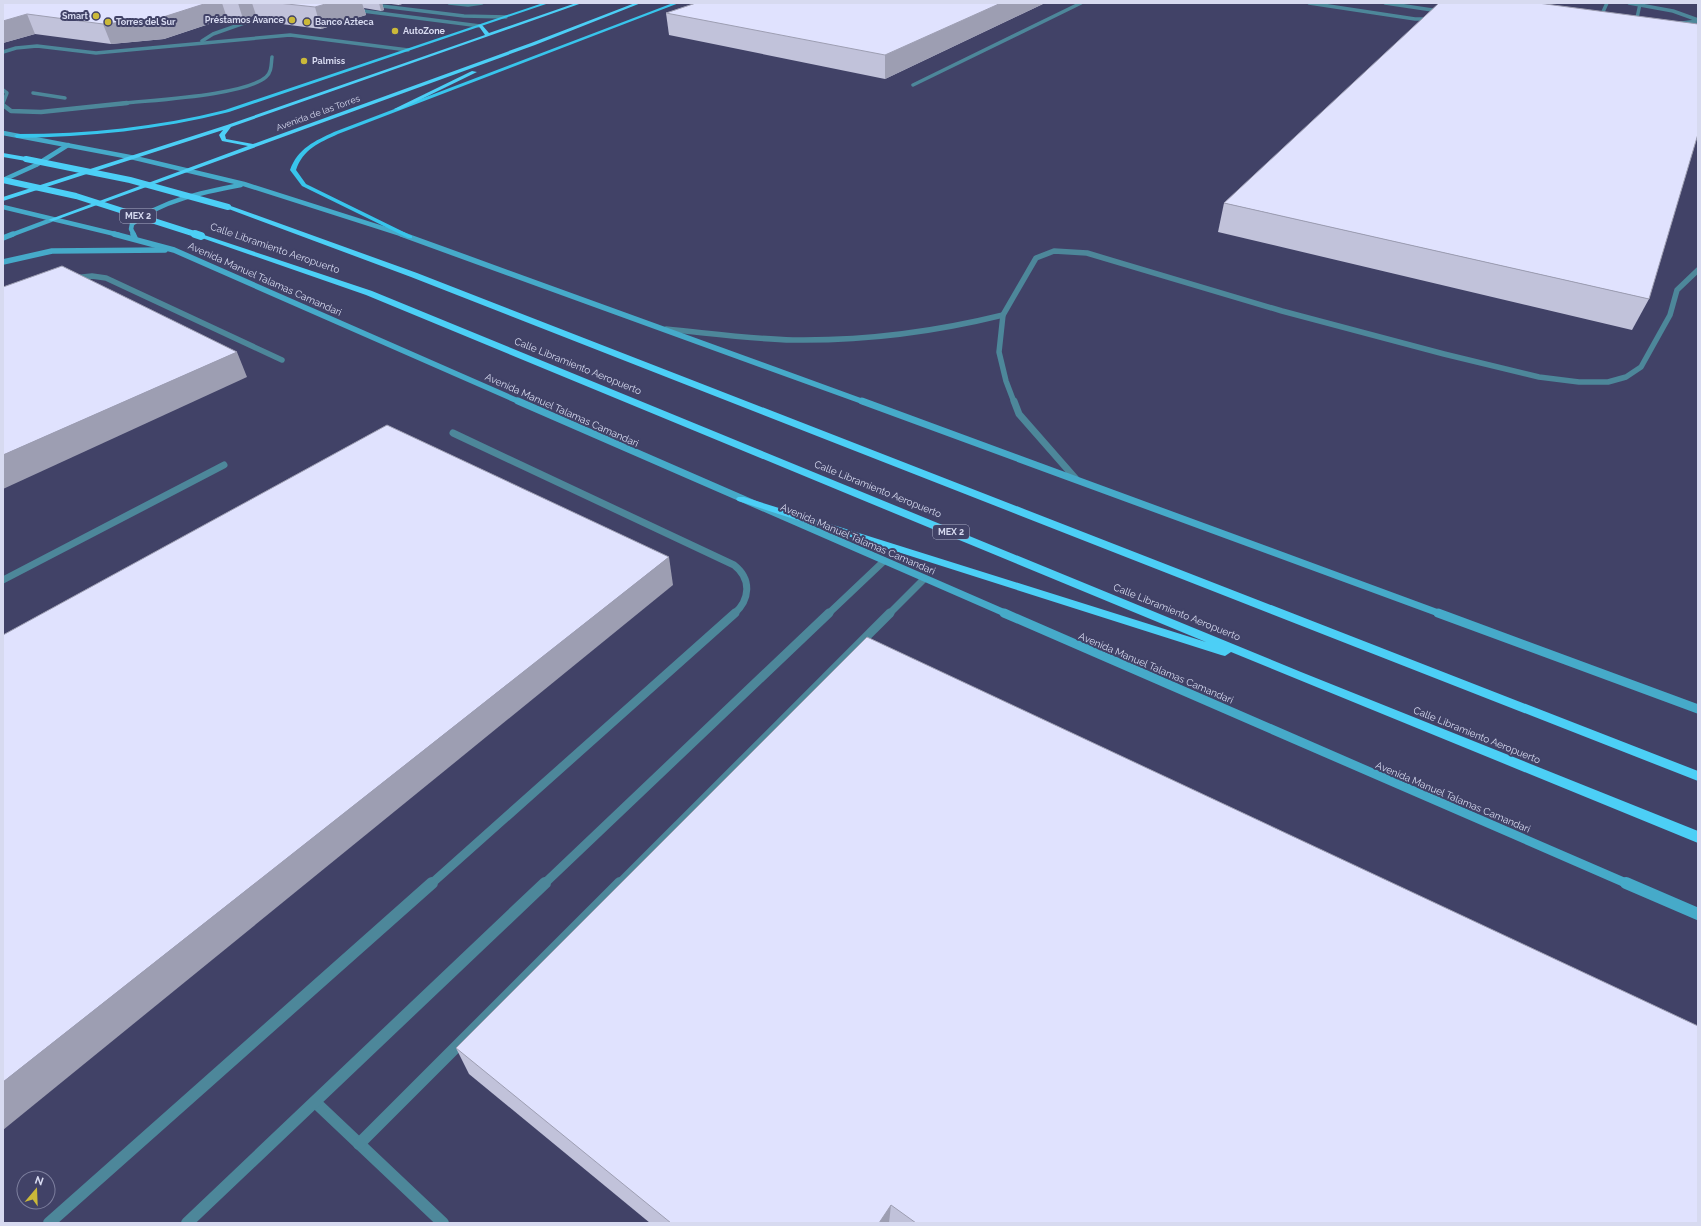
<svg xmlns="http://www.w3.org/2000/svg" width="1701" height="1226" font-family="Raleway,sans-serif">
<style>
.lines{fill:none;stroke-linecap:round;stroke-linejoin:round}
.service-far5{stroke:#4d879a;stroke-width:3.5}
.service-far4{stroke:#4d879a;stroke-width:4.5}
.service-far3{stroke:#4d879a;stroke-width:5.5}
.service-far2{stroke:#4d879a;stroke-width:7}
.service-far1{stroke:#4d879a;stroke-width:9}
.service{stroke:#4d879a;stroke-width:12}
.minor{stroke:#4d879a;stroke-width:3.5}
.secondary-far4{stroke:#46aac9;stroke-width:4.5}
.secondary-far3{stroke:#46aac9;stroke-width:5.5}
.secondary-far2{stroke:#46aac9;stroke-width:7}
.secondary-far1{stroke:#46aac9;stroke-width:9}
.secondary{stroke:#46aac9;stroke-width:12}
.primary{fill:#38c5ec;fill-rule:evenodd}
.trunk{fill:#4ccff6;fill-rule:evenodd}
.trunk-bridge-far1{stroke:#4ccff6;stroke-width:6}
.trunk-bridge{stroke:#4ccff6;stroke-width:8}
.wall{fill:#c1c2da}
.shaded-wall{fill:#9d9eb2}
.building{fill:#e0e2fe;stroke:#9d9eb2}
.poi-dot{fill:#cbb939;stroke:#414267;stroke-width:1.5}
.labels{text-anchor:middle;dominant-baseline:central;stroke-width:4;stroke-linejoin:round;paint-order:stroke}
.far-poi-label{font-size:9px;font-weight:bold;fill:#d7daf0;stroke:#414267;text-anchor:start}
.far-street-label{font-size:9px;fill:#d7daf0;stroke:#414267}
.shield{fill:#414267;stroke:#aaacc7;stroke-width:1}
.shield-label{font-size:9px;font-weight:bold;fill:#d7daf0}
.street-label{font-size:10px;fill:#d7daf0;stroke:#414267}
</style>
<rect width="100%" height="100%" fill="#414267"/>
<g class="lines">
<g class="service-far5">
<path d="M449 3 468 5 482 3"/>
<path d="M1309 3 1415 19H1425L1432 15"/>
<path d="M1385 3 1439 11 1449 3"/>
<path d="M1629 3 1673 11 1698 20"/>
<path d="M1597 19 1602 14 1607 3"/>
<path d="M1698 21 1682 23 1684 27 1698 31"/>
<path d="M1635 27 1640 4"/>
<path d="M202 41 213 34 267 15"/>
<path d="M3 52 16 48 37 46 96 53 290 35 408 50"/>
<path d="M913 85 1081 3"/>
<path d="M3 90 7 93 3 103"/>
<path d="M33 93 65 98"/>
<path d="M118 104C149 100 244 96 266 77 272 72 271 64 272 57"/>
</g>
<path class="service-far4" d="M3 105 11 111 41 112 127 103"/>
<g class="service-far3">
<path d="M73 278 92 276 106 278 282 360"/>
<path d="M666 329C708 333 750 339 793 340 864 341 934 332 1003 315"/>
<path d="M1014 402 1006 381 999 352 1003 315 1036 258 1054 251 1087 253 1282 311 1444 354 1539 377 1579 382H1608L1626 377 1641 367 1670 315 1677 290 1698 270"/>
</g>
<g class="service-far2">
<path d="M1014 401 1019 414 1076 479"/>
<path d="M453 433 734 565C752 579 750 600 734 614"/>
<path d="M3 580 224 465"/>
<path d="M828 614 884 561"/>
<path d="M889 614 924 579"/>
</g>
<g class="service-far1">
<path d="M431 884 735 613"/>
<path d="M544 884 829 613"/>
<path d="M619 884 890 613"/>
</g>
<g class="service">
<path d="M315 1102 443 1223"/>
<path d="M359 1144 620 883"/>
<path d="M49 1223 432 883"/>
<path d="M187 1223 545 883"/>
</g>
<g class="minor">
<path d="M357 3 464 16 506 17"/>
<path d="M355 10 480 26"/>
</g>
<g class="secondary-far4">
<path d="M3 133 135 158 244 184 404 235"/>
<path d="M3 180 36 165 68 145"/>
<path d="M3 207 119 235"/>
<path d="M11 235 51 220"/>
<path d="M134 235 131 229 132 224C162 200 204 192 241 185"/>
</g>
<g class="secondary-far3">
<path d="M114 234 174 250 520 402"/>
<path d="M133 234 135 238"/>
<path d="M401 234 864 402"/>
<path d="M3 238 13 234"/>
<path d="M3 262 52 251 165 250"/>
</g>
<g class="secondary-far2">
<path d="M518 401 1007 614"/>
<path d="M862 401 1441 614"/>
</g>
<g class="secondary-far1">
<path d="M1004 613 1628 884"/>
<path d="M1438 613 1698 709"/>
</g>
<path class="secondary" d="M1626 883 1698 914"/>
<g class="primary">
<path d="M543 3H549L229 112C159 130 89 137 17 138L14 136 17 134C88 134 157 127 225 110Z"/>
<path d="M673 3H679L338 134C319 143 303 149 296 170L306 184 412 236V238H408L302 186 290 170C298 148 315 141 334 132Z"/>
</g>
<g class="trunk">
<path d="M576 3H582L231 127 225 135 226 139 253 144 531 43 635 3H641L535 45 53 221 48 220 248 146 222 141 219 135 223 130 3 201V197L227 125 485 35 478 25H482L489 33Z"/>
<path d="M472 71 477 72 399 110 394 109Z"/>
<path d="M3 153 26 157 29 159 26 161 3 157Z"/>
<path d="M228 205 417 273 1698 771V781L411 277 226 208V206Z"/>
<path d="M201 234 372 291 1301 672 1698 831V843L1231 652 1225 656 1221 655 738 501 736 499 738 497H744L1206 642 366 295 199 237 198 236Z"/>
</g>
<g class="trunk-bridge-far1">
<path d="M26 159 130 180 228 207"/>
<path d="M3 180 76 196 198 235"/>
</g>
<path class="trunk-bridge" d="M195 234 201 236"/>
</g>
<g class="wall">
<path d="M3 3H382L384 10 381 11 364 8 366 15 321 29 258 21 256 15 243 19 227 18 164 39 111 44 35 34 3 43Z"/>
<path d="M384 3H405L399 5Z"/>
<path d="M1045 3 885 79 669 35 666 13Z"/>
<path d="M1224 203 1649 299 1632 330 1218 232Z"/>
<path d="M456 1048 1698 1223H650L469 1074Z"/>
</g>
<g class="shaded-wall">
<path d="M207 3H222L227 18 164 39 111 44 103 24Z"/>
<path d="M238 3H252L256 15 243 19Z"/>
<path d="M329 3H362L366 15 321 29 315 7Z"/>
<path d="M379 3H382L384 10 381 11Z"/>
<path d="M399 3H405L399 5Z"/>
<path d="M1001 3H1045L885 79V55Z"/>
<path d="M27 14 35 34 3 43V21Z"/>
<path d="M237 352 247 377 3 489V455Z"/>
<path d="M669 557 673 585 3 1130V1082Z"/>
<path d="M891 1205 889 1223H879Z"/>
</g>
<g class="building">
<path d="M3 3H207L157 19 103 24 27 14 3 21Z"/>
<path d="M278 3H329L315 7Z"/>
<path d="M696 3H1001L885 55 666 13Z"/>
<path d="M1439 3H1538L1698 24V134L1649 299 1224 203Z"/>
<path d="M62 266 237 352 3 455V287Z"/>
<path d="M387 425 669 557 3 1082V635Z"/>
<path d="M867 637 1698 1026V1223H916L891 1205 879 1223H671L456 1048Z"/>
</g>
<g class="poi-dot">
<circle cx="96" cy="16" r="4"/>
<circle cx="292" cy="20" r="4"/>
<circle cx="108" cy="22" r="4"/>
<circle cx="307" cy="22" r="4"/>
<circle cx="395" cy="31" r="4"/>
<circle cx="304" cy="61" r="4"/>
</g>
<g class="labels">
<g class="far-poi-label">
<text x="88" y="16" text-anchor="end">Smart</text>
<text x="284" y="20" text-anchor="end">Préstamos Avance</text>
<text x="116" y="22">Torres del Sur</text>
<text x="315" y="22">Banco Azteca</text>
<text x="403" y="31">AutoZone</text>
<text x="312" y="61">Palmiss</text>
</g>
<g class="far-street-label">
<text transform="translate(318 113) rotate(-20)">Avenida de las Torres</text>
</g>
<g class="shield">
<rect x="120" y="209" width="36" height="14" rx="3"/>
<rect x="933" y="525" width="36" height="14" rx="3"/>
</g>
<g class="shield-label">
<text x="138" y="216">MEX 2</text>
<text x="951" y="532">MEX 2</text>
</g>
<g class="street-label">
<text transform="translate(275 248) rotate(19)">Calle Libramiento Aeropuerto</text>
<text transform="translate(265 279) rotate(24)">Avenida Manuel Talamas Camandari</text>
<text transform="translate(578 366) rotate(22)">Calle Libramiento Aeropuerto</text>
<text transform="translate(562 410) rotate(24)">Avenida Manuel Talamas Camandari</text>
<text transform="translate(878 489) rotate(22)">Calle Libramiento Aeropuerto</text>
<text transform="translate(858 539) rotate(23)">Avenida Manuel Talamas Camandari</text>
<text transform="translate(1177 612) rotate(22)">Calle Libramiento Aeropuerto</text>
<text transform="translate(1156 668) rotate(23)">Avenida Manuel Talamas Camandari</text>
<text transform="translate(1477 735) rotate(22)">Calle Libramiento Aeropuerto</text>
<text transform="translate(1453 797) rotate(23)">Avenida Manuel Talamas Camandari</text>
</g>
</g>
<rect width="1701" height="1226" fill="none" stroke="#d7daf0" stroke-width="8"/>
<g transform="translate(36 1190) rotate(19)"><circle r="19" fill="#414267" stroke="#7d7f9e"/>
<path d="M0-3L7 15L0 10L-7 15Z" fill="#cbb939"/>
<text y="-6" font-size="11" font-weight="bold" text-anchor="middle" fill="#d7daf0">N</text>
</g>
</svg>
